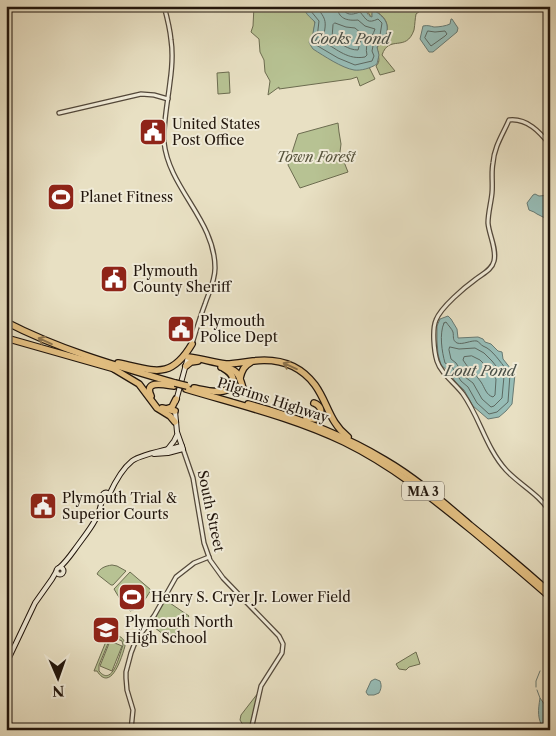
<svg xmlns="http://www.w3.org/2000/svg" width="556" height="736" font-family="'Libre Caslon Text',serif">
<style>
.green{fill:#b7c293;stroke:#6c6c50;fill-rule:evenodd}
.water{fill:#97bdb7;stroke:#687a73}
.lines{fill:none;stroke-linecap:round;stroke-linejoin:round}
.shore{stroke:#5c6962;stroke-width:1}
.stream{stroke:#687a73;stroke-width:1}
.tertiary-casing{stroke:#53483a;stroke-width:5.5}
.secondary-casing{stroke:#21150c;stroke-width:6}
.motorway-casing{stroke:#21150c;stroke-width:8}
.tertiary{stroke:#f0ebd8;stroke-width:3}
.secondary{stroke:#f0ebd8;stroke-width:4}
.motorway{stroke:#e4c082;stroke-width:5.5}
.motorway-bridge-casing{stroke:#21150c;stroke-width:8;stroke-linecap:butt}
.motorway-bridge{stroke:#e4c082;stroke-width:5.5}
.oneway{stroke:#8c734d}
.labels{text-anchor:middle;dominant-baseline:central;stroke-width:4;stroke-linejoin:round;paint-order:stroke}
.shield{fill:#f0ebd8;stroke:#5f5549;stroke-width:1}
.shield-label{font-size:12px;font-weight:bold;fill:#21150c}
.poi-label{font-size:14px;fill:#21150c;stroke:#f0ebd8;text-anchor:start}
.park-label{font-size:14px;font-style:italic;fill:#56523b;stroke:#f0ebd8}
.street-label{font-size:14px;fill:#21150c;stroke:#f0ebd8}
.water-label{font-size:15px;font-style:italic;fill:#4a5048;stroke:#f0ebd8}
</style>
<rect width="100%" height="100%" fill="#e8e0c3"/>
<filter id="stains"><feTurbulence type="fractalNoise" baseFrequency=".004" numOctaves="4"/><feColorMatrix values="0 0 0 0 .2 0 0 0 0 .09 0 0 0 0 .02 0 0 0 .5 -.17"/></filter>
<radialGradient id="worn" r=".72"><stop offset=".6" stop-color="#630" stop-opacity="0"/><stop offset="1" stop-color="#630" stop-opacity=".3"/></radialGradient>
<g class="green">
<path d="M254 6H307L315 23 312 42 369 67 375 79 360 86 357 77 351 79 279 89V87L268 95 270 81 265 72 264 60 260 52 259 39 251 32 253 26Z"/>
<path d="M364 6H436L435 10 430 8 420 11 416 14C415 19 415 24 414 30 406 53 389 34 382 55L395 71 380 75 376 66C381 61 378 58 378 51L377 50C378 42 382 43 385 36 391 24 384 15 373 10L372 15 374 18 371 17Z"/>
<path d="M229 72 230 93 218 94 217 73Z"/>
<path d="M338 123 339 132 341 144 340 152 348 172 300 188 288 165 298 134Z"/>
<path d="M112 565 117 566 126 571 113 585H111L97 574C100 568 105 566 112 565Z"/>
<path d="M130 572 151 590C145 599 141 609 130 611L123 604 114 589Z"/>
<path d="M164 599 189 616 176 633 168 638 150 624Z"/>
<path d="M109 634 111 636C119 634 125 638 125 646 122 657 111 693 97 671H94ZM115 638 122 641 123 645 122 648C119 657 112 687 99 671V665L109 641 111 639Z"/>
<path d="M110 641 122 646 112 671 100 666Z"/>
<path d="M416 652 420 664 409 667 406 670 399 669 396 664Z"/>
<path d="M258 693 249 730H246L240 720 241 715Z"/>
</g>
<g class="water">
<path d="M304 6H343L351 9H355L356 6H364C366 10 367 16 372 17V11L373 10C384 16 391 24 385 37 383 41 380 44 377 47L379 55 377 64C371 68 361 71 354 70 342 68 324 56 313 49L311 46 309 42 312 38 315 22C310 17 304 13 304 6Z"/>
<path d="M451 19H452L458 28 457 32 433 52H429L420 39 423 26C428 25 430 26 434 27 439 27 446 26 450 24Z"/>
<path d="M535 194 539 196 550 195V228L545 218 537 214 534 212 529 210 527 203 533 195Z"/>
<path d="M448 316 451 319 457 329 458 338 478 337 483 339 485 342 491 344 498 351 502 352 503 359 515 374 512 404 506 411 499 417 488 419 473 406 464 390 457 384 448 371 441 365 438 354 437 340V326L440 319Z"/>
<path d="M375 679 380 681C382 686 381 689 379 693L374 695H368L366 692 371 681Z"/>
<path d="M540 698 550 712V730H544C537 718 538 711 540 698Z"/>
</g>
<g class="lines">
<g class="shore">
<path d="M309 6 310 10 319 21 317 38 315 42 316 45 338 58 355 65 372 61 374 56 372 51 373 46 380 35 382 23 378 19C367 24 367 20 360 12 354 14 349 16 344 11V6"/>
<path d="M315 6C328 20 326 22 323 40L324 42C338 50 348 60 365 57L367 55C364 42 372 39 375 29L365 26 358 20C347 21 338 19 337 6"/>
<path d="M335 23 346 27 355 28 362 34V36L358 50C348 50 340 43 332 38L333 25Z"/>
<path d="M428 31 435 32 445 31 447 34 445 36 431 46 425 38Z"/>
<path d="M444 323 446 322C448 325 452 329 453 332 454 337 452 340 457 343 463 345 471 340 477 341 479 342 481 345 483 346 484 347 486 347 487 348 495 353 503 366 510 374L508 402 497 412 489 414 477 403 468 387 461 381 452 367 445 363C442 352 439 334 444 323Z"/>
<path d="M450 347 459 349 475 348 484 353 492 361 504 376 502 398 494 406 491 407 482 399 473 383 465 377 456 363 451 359 449 350Z"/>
<path d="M472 356 480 360 486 366 496 379 495 395 493 397C486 395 485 388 481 382 476 374 468 369 463 360L464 357Z"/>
</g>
<g class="stream">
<path d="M536 687V681L540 671"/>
<path d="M537 690 540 698"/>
</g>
<g class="tertiary-casing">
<g id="tertiary">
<path d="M164 6C167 17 170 29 171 40 173 53 172 68 170 82 168 100 163 125 164 142 169 189 215 220 215 268 215 281 209 292 205 304 200 317 196 331 192 344"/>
<path d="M59 113 141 94 154 95 168 99"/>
<path d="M550 145C540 132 527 118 509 120 503 134 494 147 493 163 491 173 493 183 492 193 491 203 488 213 488 223 489 235 497 249 494 261 492 270 482 274 476 279 465 287 441 307 436 320 432 329 434 351 437 361 441 374 455 383 463 394 480 418 486 448 506 470 520 485 539 494 550 512"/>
<path d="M183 449 193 478 204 543 210 560 223 578 279 636 283 644 282 653 261 686 251 730"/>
<path d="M550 548 547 560 550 571"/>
<path d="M550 679 548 686 550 694"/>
<path d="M131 730 133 710 127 690 126 678V672L131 653 136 640 154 616 176 577 194 563 209 557"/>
</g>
</g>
<g class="secondary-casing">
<g id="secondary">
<path d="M176 401 188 357"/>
<path d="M167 450 174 441 177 435"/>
<path d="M154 454 168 453 183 449 177 432 175 411"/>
<circle cx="106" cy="496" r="3.5"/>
<path d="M109 495C114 484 122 469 132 461 141 454 170 449 182 446"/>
<path d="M60 567C67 561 72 553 78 545 89 530 101 516 102 497"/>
<circle cx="60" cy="571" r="3.5"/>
<path d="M6 664 35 603 52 579 56 572"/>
</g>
</g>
<g class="motorway-casing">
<g id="motorway">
<path d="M6 322C60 350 117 366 175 383"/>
<path d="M6 338 115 369"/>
<path d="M188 357C201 358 213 363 226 364 235 364 244 362 253 361 278 358 300 365 315 385 328 403 329 422 348 437"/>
<path d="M118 363C154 370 170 381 192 344"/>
<path d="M186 366 191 362 198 361"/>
<path d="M221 367C237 368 239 374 243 388"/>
<path d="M114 369 139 384 157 408 170 416 175 422"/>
<path d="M240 378C242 370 244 366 251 362"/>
<path d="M194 388C205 390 232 398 233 380 233 374 228 371 223 368"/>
<path d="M186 389C239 405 294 418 344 442 393 466 433 499 475 533 500 554 525 575 550 597"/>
<path d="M151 396C143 379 166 385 174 386"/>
<path d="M248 404C296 417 342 434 385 460 416 478 443 502 470 525 496 546 521 567 546 589"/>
<path d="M162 408 175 411"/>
<path d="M166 409 172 407 176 399"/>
<path d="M306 418 315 419 320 415C322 410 320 405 314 403"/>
</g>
</g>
<use href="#tertiary" class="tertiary"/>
<use href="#secondary" class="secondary"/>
<use href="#motorway" class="motorway"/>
<g class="motorway-bridge-casing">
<path id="motorway-bridge" d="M175 383 187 386"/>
</g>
<use href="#motorway-bridge" class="motorway-bridge"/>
</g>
<defs><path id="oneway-shaft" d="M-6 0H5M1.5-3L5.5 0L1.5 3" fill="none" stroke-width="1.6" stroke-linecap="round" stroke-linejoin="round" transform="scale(1.25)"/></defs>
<g class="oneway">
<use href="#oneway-shaft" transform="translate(45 341) rotate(-156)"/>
<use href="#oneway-shaft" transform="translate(290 366) rotate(-156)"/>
</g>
<defs>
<g id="civic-square" transform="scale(1.4375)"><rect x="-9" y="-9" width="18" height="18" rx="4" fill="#8f2418" stroke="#f0ebd8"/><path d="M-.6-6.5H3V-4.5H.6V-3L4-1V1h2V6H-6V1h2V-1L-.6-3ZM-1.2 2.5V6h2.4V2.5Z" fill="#fff"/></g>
<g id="stadium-square" transform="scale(1.4375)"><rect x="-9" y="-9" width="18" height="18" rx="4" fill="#8f2418" stroke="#f0ebd8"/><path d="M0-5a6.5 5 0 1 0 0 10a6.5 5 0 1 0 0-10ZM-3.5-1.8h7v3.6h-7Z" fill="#fff"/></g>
<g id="school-square" transform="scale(1.4375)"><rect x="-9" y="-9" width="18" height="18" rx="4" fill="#8f2418" stroke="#f0ebd8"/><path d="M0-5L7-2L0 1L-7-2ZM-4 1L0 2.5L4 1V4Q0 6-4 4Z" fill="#fff"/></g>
</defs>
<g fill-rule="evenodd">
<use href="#civic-square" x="153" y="132"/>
<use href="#stadium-square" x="61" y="197"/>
<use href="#civic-square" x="114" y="279"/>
<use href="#civic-square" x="181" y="329"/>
<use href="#civic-square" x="43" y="506"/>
<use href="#stadium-square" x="132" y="597"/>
<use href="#school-square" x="106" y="630"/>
</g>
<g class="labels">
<rect class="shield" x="402" y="481.5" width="42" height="19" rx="4"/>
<g class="shield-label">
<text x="423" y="491">MA 3</text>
</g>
<g class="poi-label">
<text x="172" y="124">United States<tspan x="172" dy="16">Post Office</tspan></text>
<text x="80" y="197">Planet Fitness</text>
<text x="133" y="271">Plymouth<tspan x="133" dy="16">County Sheriff</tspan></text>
<text x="200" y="321">Plymouth<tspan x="200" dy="16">Police Dept</tspan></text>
<text x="62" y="498">Plymouth Trial &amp;<tspan x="62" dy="16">Superior Courts</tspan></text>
<text x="151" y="597">Henry S. Cryer Jr. Lower Field</text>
<text x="125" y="622">Plymouth North<tspan x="125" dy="16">High School</tspan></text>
</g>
<g class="park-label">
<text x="316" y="157">Town Forest</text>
</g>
<g class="street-label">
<text transform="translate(273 400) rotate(18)">Pilgrims Highway</text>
<text transform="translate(211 511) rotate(78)">South Street</text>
</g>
<g class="water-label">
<text x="350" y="38">Cooks Pond</text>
<text x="480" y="370">Lout Pond</text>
</g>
</g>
<rect width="556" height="736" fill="none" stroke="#e8e0c3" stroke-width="25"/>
<rect x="8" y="8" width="541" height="721" fill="none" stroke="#21150c" stroke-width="2.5"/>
<rect x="12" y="12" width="531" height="711" fill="none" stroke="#21150c"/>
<g transform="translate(58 678) rotate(178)" stroke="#f0ebd8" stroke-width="4" paint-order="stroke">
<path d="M0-4L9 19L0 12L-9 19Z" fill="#21150c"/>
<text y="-8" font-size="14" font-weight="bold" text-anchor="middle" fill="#21150c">N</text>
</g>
<rect width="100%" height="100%" filter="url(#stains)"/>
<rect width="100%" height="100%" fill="url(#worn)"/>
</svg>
